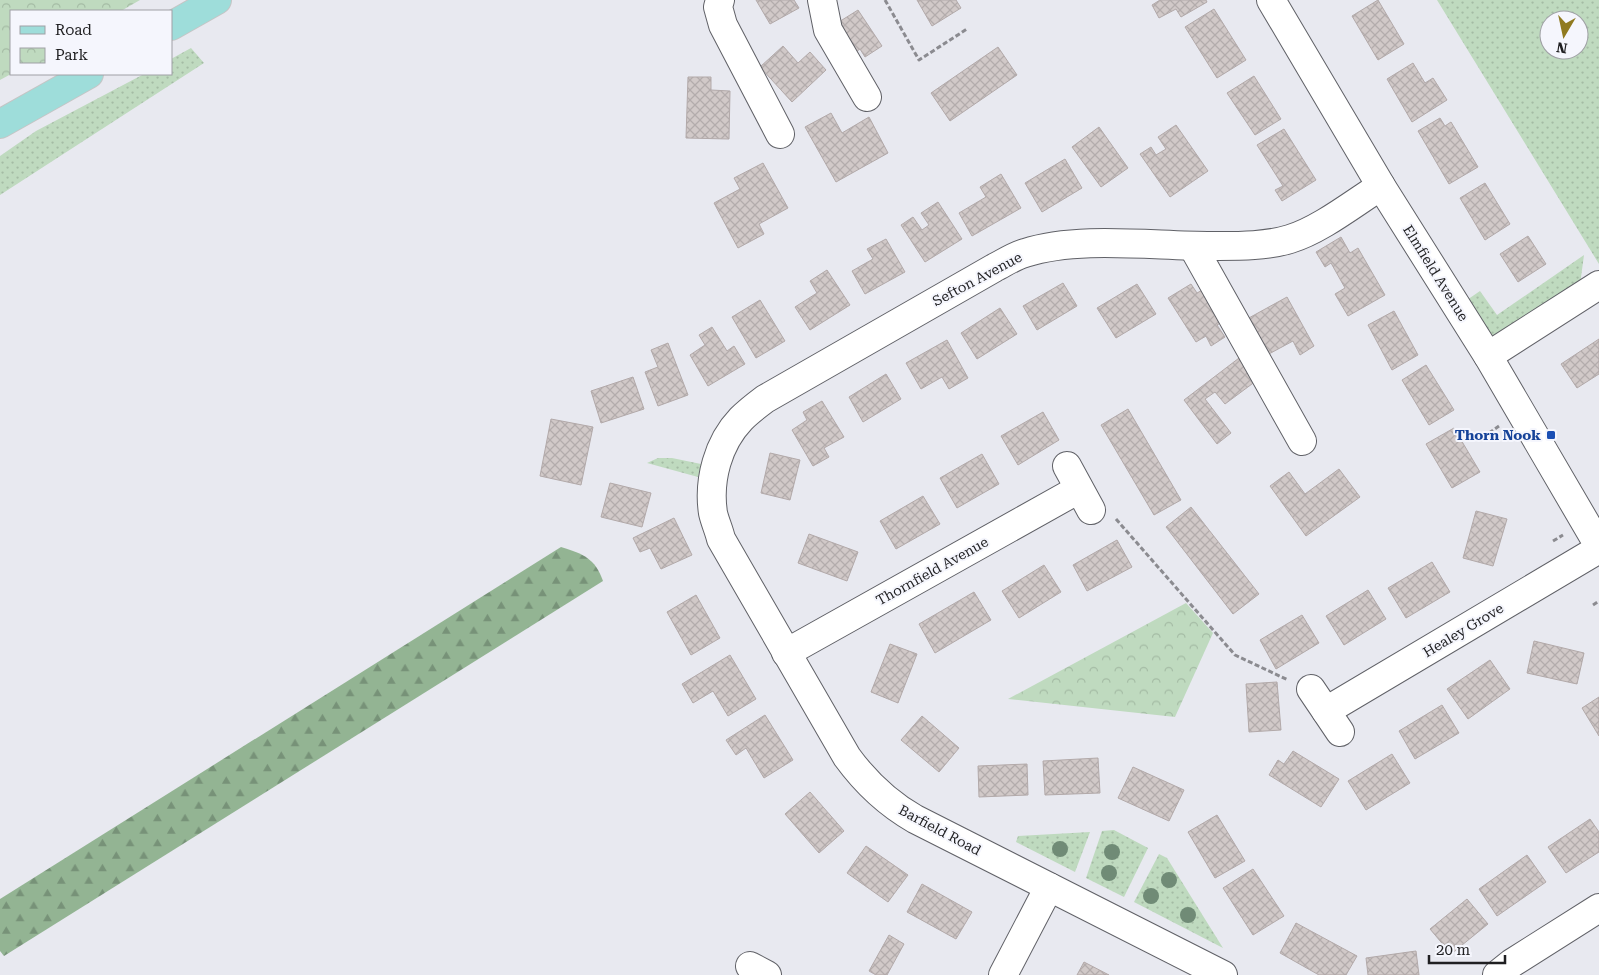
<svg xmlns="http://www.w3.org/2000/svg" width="1599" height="975" font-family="'Roboto Serif',serif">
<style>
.grass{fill:url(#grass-dots);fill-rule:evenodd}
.forest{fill:url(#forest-firs)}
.park{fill:url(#park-crowns)}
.building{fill:url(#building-cross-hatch);stroke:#b2a9a9}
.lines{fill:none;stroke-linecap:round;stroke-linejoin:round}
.minor-casing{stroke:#606167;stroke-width:30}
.major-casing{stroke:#c5c5c5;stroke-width:30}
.path{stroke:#8b8b90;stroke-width:3;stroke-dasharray:5 2.5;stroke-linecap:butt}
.minor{stroke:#fff;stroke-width:28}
.major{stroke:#9eddda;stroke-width:28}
.tree{fill:#708b76}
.transit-dot{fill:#1a4fb4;stroke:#f5f6fd;stroke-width:2}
.labels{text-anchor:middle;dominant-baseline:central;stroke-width:4;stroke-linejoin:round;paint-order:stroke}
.street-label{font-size:14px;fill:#1f1f21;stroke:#f5f6fd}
.transit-label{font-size:14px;font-weight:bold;fill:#164399;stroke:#f5f6fd;text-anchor:end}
</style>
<defs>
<pattern id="grass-dots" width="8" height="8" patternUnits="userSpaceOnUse" patternTransform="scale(1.25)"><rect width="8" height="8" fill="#bfdabf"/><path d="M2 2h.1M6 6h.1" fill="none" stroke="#a4bba4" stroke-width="1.8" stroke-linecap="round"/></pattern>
<pattern id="forest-firs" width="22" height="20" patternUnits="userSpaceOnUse" patternTransform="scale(1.25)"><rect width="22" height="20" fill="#93b493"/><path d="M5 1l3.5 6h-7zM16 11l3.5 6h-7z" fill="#779278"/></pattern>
<pattern id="park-crowns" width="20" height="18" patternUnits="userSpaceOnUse" patternTransform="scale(1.25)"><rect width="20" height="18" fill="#bfdabf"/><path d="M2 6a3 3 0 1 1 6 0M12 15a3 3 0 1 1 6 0" fill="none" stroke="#a4bba4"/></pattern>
<pattern id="building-cross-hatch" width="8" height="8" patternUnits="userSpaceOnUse" patternTransform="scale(1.25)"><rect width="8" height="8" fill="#d1c9c8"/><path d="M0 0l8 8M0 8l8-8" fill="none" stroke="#b3acac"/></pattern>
</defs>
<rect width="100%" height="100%" fill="#e8e9f0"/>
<g class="grass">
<path d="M1437 0H1599V264L1591 251ZM1549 20H1579V50H1549Z"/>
<path d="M191 48 204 63 0 195V156L36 131 144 74H171V59Z"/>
<path d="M1584 255 1579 292 1498 338 1489 337 1464 302 1480 291 1497 315Z"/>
<path d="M658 458H672L701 464 698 477 647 463Z"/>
<path d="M1114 830 1148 848 1124 897 1086 878 1102 831Z"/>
<path d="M1090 832 1075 872 1016 842 1018 836Z"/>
<path d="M1159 854 1167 858 1223 948 1134 902Z"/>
</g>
<path class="forest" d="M561 547C583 554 595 558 603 581L4 956 0 951V899Z"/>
<g class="park">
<path d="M0 0H140L121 11H11V74L0 80Z"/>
<path d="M1186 603 1213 633 1175 717 1008 699Z"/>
</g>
<g class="building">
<path d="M756 0H794L799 8 770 24Z"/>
<path d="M917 0H956L961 8 932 26Z"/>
<path d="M1160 0H1206L1207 2 1181 17 1176 9 1159 18 1152 5Z"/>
<path d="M1378 0 1404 44 1378 60 1352 16Z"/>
<path d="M1214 9 1246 60 1217 78 1185 27Z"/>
<path d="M858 10 882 46 865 57 860 49 853 54 834 25Z"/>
<path d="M783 46 798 63 810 52 826 70 792 102 760 67Z"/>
<path d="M998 47 1017 75 950 121 931 93Z"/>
<path d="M1413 63 1425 83 1433 78 1447 100 1412 122 1387 79Z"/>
<path d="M1254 76 1281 119 1255 135 1227 93Z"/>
<path d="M688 77H711V90L730 91 729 139 686 138Z"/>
<path d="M831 113 842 133 869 117 888 153 836 182 805 127Z"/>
<path d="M1440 118 1445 126 1451 122 1478 167 1449 184 1418 131Z"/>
<path d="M1176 125 1208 171 1170 197 1140 154 1151 147 1156 155 1166 149 1158 137Z"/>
<path d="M1099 127 1128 168 1101 187 1072 147Z"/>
<path d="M1284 129 1316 180 1282 201 1275 190 1283 186 1257 145Z"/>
<path d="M1065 159 1082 188 1042 212 1025 183Z"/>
<path d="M763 163 788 208 759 224 764 234 738 248 714 203 740 189 734 178Z"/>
<path d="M1001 174 1021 208 972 236 959 213 986 197 980 187Z"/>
<path d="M1485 183 1510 224 1485 240 1460 198Z"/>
<path d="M938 202 962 239 925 262 901 225 913 217 922 230 929 225 921 213Z"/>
<path d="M1528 236 1546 264 1518 282 1500 254Z"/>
<path d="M1341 237 1350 253 1358 248 1385 295 1348 316 1335 294 1345 288 1331 263 1325 267 1316 252Z"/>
<path d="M886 239 905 272 865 294 852 271 873 259 867 249Z"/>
<path d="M827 270 850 305 810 330 795 307 817 293 810 281Z"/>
<path d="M1063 283 1077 306 1037 330 1023 306Z"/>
<path d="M1137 284 1156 314 1116 338 1097 308Z"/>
<path d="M1191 284 1197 293 1206 288 1226 320 1217 325 1225 337 1211 346 1206 336 1196 342 1168 298Z"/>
<path d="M1287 297 1314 346 1300 355 1293 341 1267 355 1247 319Z"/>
<path d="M760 300 785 341 756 358 732 317Z"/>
<path d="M1000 308 1017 334 977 359 961 333Z"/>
<path d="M1394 311 1418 355 1392 370 1368 325Z"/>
<path d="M712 327 727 351 734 346 745 364 708 386 690 355 705 345 699 335Z"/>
<path d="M1599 339V374L1577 388 1561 364Z"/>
<path d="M947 340 968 378 949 389 942 377 921 389 906 363Z"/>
<path d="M668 343 688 395 658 406 645 372 658 367 651 350Z"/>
<path d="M1243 355 1260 378 1225 404 1215 392 1205 399 1231 433 1217 444 1184 400Z"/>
<path d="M1426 365 1454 410 1429 425 1402 380Z"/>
<path d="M886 374 901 399 863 422 849 397Z"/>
<path d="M633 377 644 409 601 423 591 391Z"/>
<path d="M822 401 844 437 824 448 829 457 813 466 792 430 807 420 803 412Z"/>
<path d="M1128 409 1181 500 1154 515 1101 425Z"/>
<path d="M1043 412 1059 440 1018 465 1001 436Z"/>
<path d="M551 419 593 427 581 485 540 476Z"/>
<path d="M1454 428 1480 472 1452 488 1426 444Z"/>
<path d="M770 453 800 460 790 500 761 493Z"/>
<path d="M982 454 999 484 957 508 940 478Z"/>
<path d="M1339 469 1360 497 1306 536 1270 486 1289 472 1305 494Z"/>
<path d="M610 483 651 493 642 527 601 517Z"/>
<path d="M923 496 940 524 896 549 880 521Z"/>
<path d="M1191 507 1259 594 1233 614 1166 527Z"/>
<path d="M1476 511 1507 519 1493 566 1463 558Z"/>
<path d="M674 518 692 555 661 569 650 548 640 552 633 538Z"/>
<path d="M809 534 858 552 847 581 798 563Z"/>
<path d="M1117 540 1132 567 1087 591 1073 565Z"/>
<path d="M1432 562 1450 592 1406 618 1388 588Z"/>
<path d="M1044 565 1061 592 1019 618 1002 591Z"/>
<path d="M1368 590 1386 619 1344 645 1326 616Z"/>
<path d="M974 592 991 620 935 653 919 624Z"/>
<path d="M696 595 720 638 691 655 667 612Z"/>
<path d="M1302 615 1319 643 1276 669 1260 640Z"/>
<path d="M1534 641 1584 653 1577 684 1527 673Z"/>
<path d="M890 644 917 654 898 703 871 692Z"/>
<path d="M730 655 756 699 728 716 713 691 693 703 682 684Z"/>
<path d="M1490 660 1510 689 1468 719 1447 689Z"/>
<path d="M1277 682 1281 730 1249 732 1246 684Z"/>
<path d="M1599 697V736L1582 708Z"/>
<path d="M1442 705 1459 733 1415 759 1399 731Z"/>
<path d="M765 715 793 760 764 778 746 748 736 755 726 740Z"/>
<path d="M922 716 959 748 939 772 901 740Z"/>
<path d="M1293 751 1339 779 1321 807 1269 775 1278 760 1284 764Z"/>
<path d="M1392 754 1410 783 1366 810 1348 781Z"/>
<path d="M1098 758 1100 793 1045 795 1043 761Z"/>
<path d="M1027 764 1028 795 979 797 978 766Z"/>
<path d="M1133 767 1184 790 1169 821 1118 798Z"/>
<path d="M810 792 844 831 819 853 785 814Z"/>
<path d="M1217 815 1245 861 1215 878 1188 832Z"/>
<path d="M1590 819 1599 832V852L1566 873 1548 847Z"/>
<path d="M866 846 908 875 888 902 847 873Z"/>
<path d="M1527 855 1546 882 1497 916 1479 889Z"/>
<path d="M1253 869 1284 916 1253 935 1223 888Z"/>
<path d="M922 884 972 912 956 939 907 912Z"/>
<path d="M1467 899 1488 924 1451 954 1430 929Z"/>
<path d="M1296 923 1357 956 1346 975H1319L1280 953Z"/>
<path d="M889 935 904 944 887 975H876L869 971Z"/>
<path d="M1416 951 1419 975H1368L1366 958Z"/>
<path d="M1084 962 1109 975H1077Z"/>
</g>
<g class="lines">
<g class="minor-casing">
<g id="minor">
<path d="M720 0 718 7 723 25 780 134"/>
<path d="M822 0 828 30 867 97"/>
<path d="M1271 0 1381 186 1488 356 1599 546"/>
<path d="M1193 247 1302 441"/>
<path d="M1488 356 1599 285"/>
<path d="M1067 466 1091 510"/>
<path d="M786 653 1079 489"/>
<path d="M1311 689 1340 732"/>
<path d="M1326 711 1599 549"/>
<path d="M750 966 767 975"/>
<path d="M1003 975 1049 887"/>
<path d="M1223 975 915 819C887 803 866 783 847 757L721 539C719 530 715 522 713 513 708 480 718 443 741 419 748 412 757 405 765 399L994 268C1004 263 1014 256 1025 253 1081 235 1158 247 1218 246 1241 246 1267 246 1290 239 1320 230 1354 203 1381 186"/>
<path d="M1497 975 1512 963 1599 908"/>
</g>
</g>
<g class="major-casing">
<g id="major">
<path d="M171 26 217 0"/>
<path d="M0 124 89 74"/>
</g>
</g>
<g class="path">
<path d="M885 0 919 60 967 29"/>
<path d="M1489 433 1499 426"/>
<path d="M1116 519 1235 655 1288 680"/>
<path d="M1553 541 1563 535"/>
<path d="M1593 605 1599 601"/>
</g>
<use href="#minor" class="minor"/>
<use href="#major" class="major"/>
</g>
<g class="tree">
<circle cx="1060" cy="849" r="8"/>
<circle cx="1112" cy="852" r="8"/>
<circle cx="1109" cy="873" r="8"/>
<circle cx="1169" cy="880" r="8"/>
<circle cx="1151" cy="896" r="8"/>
<circle cx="1188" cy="915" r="8"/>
</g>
<rect class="transit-dot" x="1546" y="430" width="10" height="10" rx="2.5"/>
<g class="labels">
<g class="street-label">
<text transform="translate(1436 273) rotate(58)">Elmfield Avenue</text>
<text transform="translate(977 279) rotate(-28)">Sefton Avenue</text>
<text transform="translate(932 571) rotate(-29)">Thornfield Avenue</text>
<text transform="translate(1463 630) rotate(-31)">Healey Grove</text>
<text transform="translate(940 830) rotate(28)">Barfield Road</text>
</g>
<g class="transit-label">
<text x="1541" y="435">Thorn Nook</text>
</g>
</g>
<rect x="10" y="10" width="162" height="65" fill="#f5f6fd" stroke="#9fa0a5"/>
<rect x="20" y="26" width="25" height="8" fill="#9eddda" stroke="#9fa0a5"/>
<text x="55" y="35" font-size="15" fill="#1f1f21">Road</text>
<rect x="20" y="48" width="25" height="15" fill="url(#park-crowns)" stroke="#9fa0a5"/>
<text x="55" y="60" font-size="15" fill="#1f1f21">Park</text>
<g transform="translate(1564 35) rotate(189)"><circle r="24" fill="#f5f6fd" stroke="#9fa0a5"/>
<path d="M0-4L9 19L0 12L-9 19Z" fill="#907a20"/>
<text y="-8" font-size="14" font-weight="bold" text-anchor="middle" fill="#1f1f21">N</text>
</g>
<path d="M1429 955v8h76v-8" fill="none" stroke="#1f1f21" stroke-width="2.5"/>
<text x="1436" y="955" font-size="15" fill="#1f1f21" stroke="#f5f6fd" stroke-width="4" paint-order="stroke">20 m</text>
</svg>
